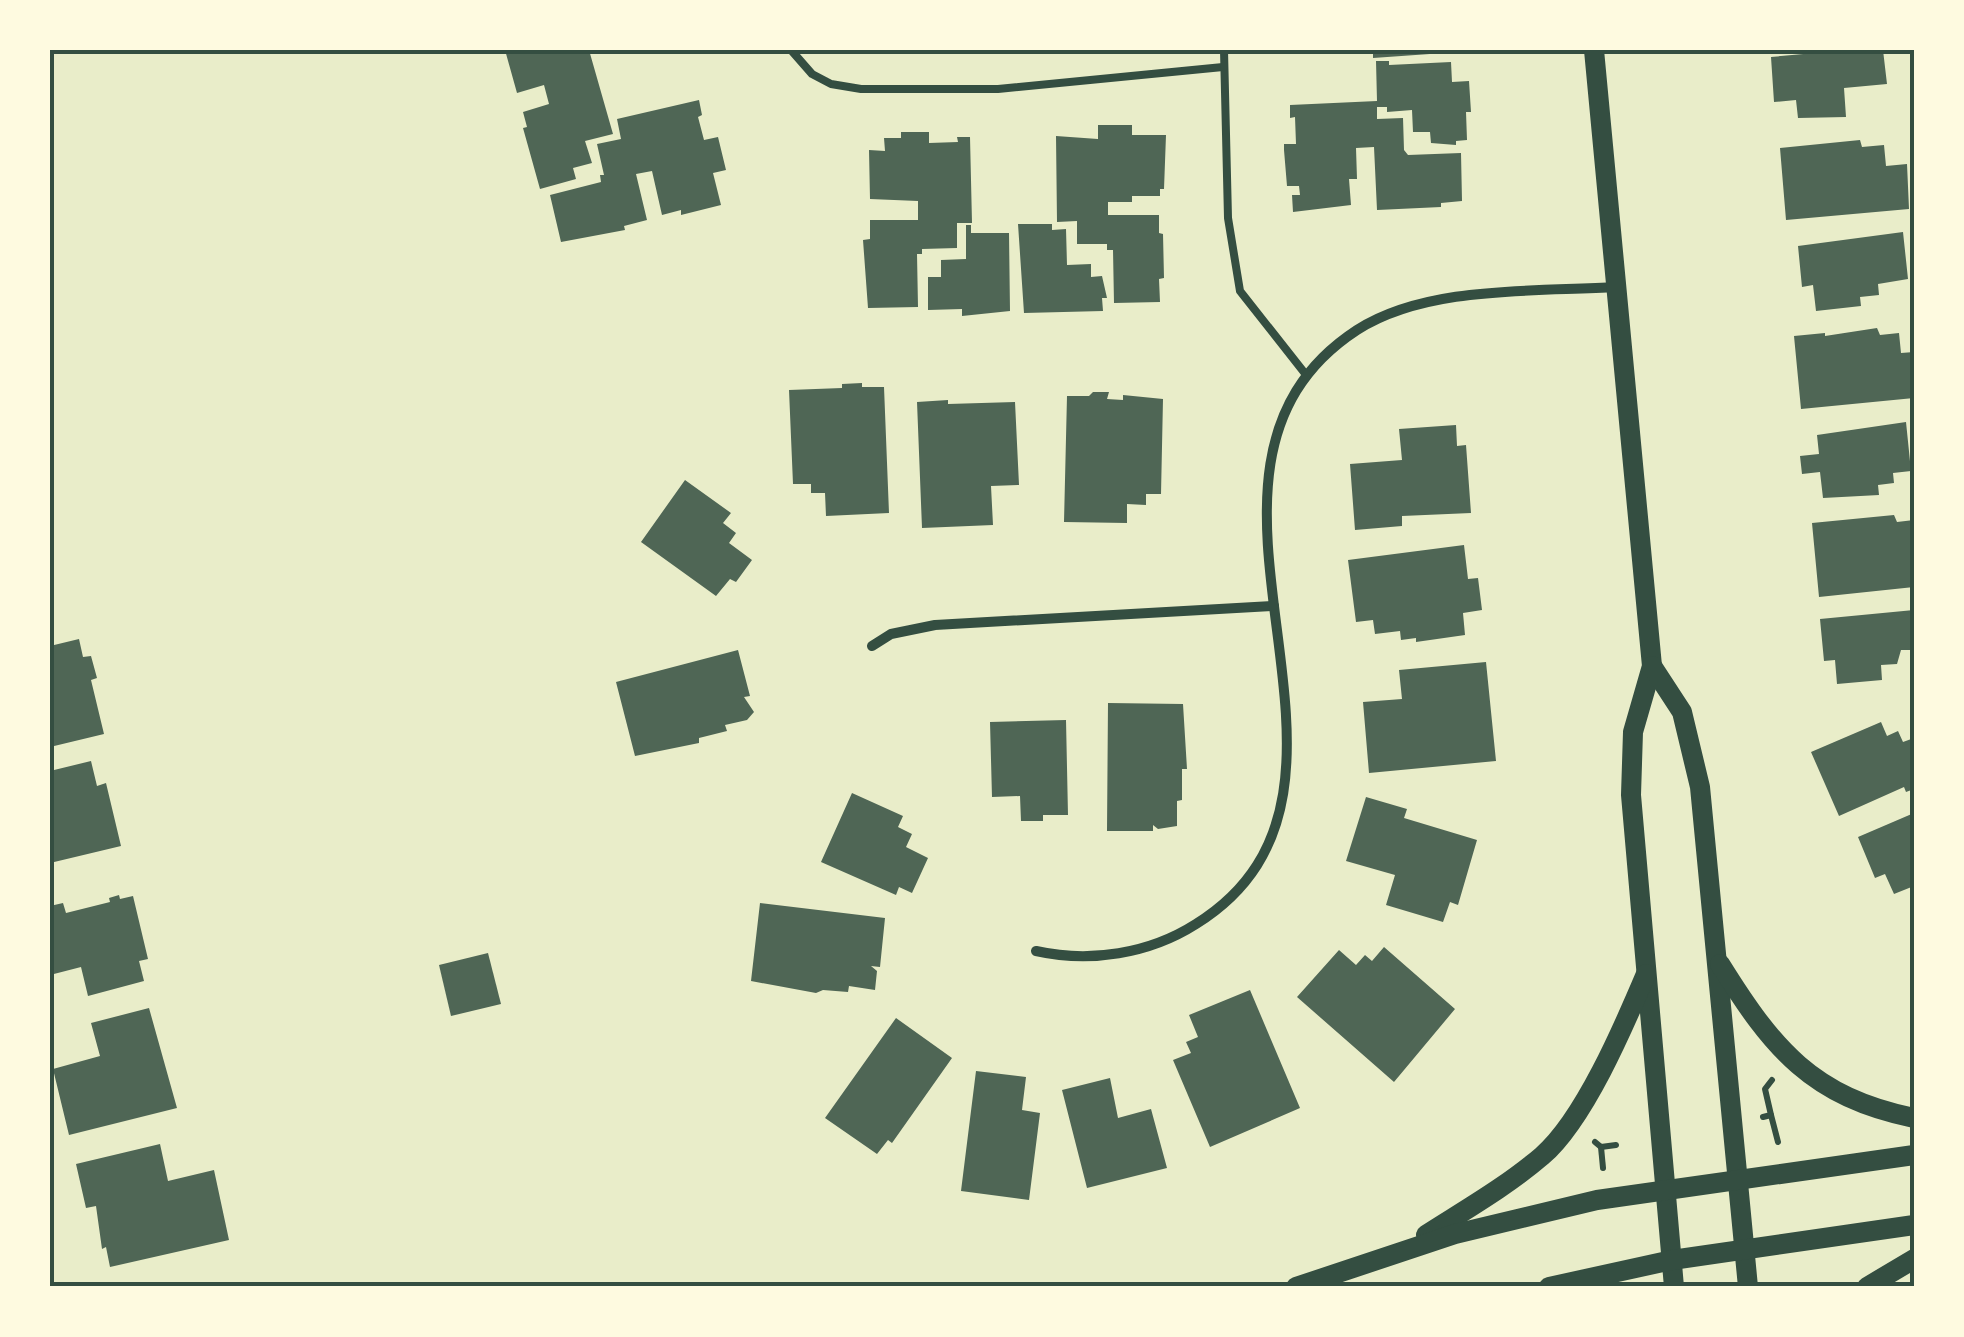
<svg xmlns="http://www.w3.org/2000/svg" width="1964" height="1337" font-family="Overpass,sans-serif">
<style>
.building{fill:#4f6655}
.lines{fill:none;stroke-linecap:round;stroke-linejoin:round}
.path{stroke:#344e41;stroke-width:6}
.service{stroke:#344e41;stroke-width:8}
.minor{stroke:#344e41;stroke-width:10}
.secondary{stroke:#344e41;stroke-width:20}
.neatline{fill:none;stroke:#344e41;stroke-width:4}
</style>
<rect width="100%" height="100%" fill="#e9edc9"/>
<g class="building">
<path d="M505 50H589L613 134 585 141 592 163 573 168 576 179 540 189 523 128 527 127 523 112 549 104 544 85 517 93Z"/>
<path d="M1373 50H1444V53L1373 58Z"/>
<path d="M1848 50H1883L1887 84 1844 88 1846 117 1798 118 1796 100 1774 102 1771 57Z"/>
<path d="M1376 61H1389V65L1451 62 1452 82 1469 81 1471 112H1466L1467 140 1456 141V145L1431 143 1430 132H1413L1412 110 1387 112V107H1377V119L1403 118 1404 150 1408 155 1461 153 1462 201 1441 203V207L1377 210 1374 147 1356 148 1357 179H1349L1351 205 1293 212 1292 195H1300L1299 186H1287L1284 150V144H1296L1295 117 1290 118V105L1377 101Z"/>
<path d="M699 100 702 115 698 117 704 140 718 137 726 170 713 173 721 205 681 215V210L662 215 652 171 636 174 647 220 624 226 625 230 561 242 550 195 601 182 600 175H604L597 144 621 139 617 119Z"/>
<path d="M1098 125H1132V135H1166L1164 189H1160V196H1132V202H1108V215H1159V233L1163 234 1164 278 1159 279 1160 302 1114 303 1113 250H1107V244H1077V221L1057 222 1056 136 1098 139Z"/>
<path d="M901 132H929V143L958 142 957 137H970L972 223H957V248L922 249V254H917L918 307 868 308 863 240 870 239V220H918V201L870 199 869 150 885 151 884 138H901Z"/>
<path d="M1860 140 1862 147 1884 145 1886 166 1907 164 1909 209 1786 220 1780 148Z"/>
<path d="M1018 224H1052V230L1066 229 1067 265 1091 264V277L1102 276 1107 298H1102L1103 311 1024 313Z"/>
<path d="M966 225H971V233H1009L1010 311 962 316V309L928 310V277H941V260L966 259Z"/>
<path d="M1903 232 1908 279 1878 284 1879 295 1860 297 1861 306 1816 311 1813 285 1802 287 1798 246Z"/>
<path d="M1877 328 1880 335 1899 333 1901 353 1914 352V398L1801 409 1794 336 1825 333V336Z"/>
<path d="M862 383V387H884L889 513 826 516 825 493H811V484H793L789 390 842 388V384Z"/>
<path d="M1093 392H1109L1107 399 1123 400V395L1163 399 1161 494H1146V505L1127 504V523L1064 522 1067 396H1089Z"/>
<path d="M948 400V404L1015 402 1019 485 991 486 993 525 922 528 917 402Z"/>
<path d="M1906 422 1911 471 1893 473 1894 483 1878 485 1879 495 1823 498 1820 472 1802 474 1800 456 1819 454 1817 435Z"/>
<path d="M1456 425 1457 446 1466 445 1471 513 1402 516V526L1355 530 1350 464 1402 460 1399 429Z"/>
<path d="M685 480 731 513 723 523 736 533 729 543 752 560 736 582 730 579 716 596 641 542Z"/>
<path d="M1894 515 1897 522 1914 520V587L1819 597 1812 523Z"/>
<path d="M1464 545 1468 579 1478 578 1482 610 1463 613 1465 635 1416 642V638L1401 640 1400 631 1375 634 1373 620 1356 622 1348 560Z"/>
<path d="M1914 610V650H1901L1897 664 1881 665 1882 680 1837 684 1835 660 1824 661 1820 619Z"/>
<path d="M79 639 83 657 91 656 97 678 91 680 104 734 50 747V646Z"/>
<path d="M738 650 750 696 744 697 754 712 747 720 725 725 727 731 699 738V743L635 756 616 682Z"/>
<path d="M1486 662 1496 761 1369 773 1363 702 1402 699 1399 670Z"/>
<path d="M1108 703 1183 704 1187 769H1182V800L1177 801V826L1158 829 1153 825V831H1107Z"/>
<path d="M1066 720 1068 815H1043V821H1021L1020 796 992 797 990 722Z"/>
<path d="M1881 722 1887 736 1898 731 1903 742 1914 738V789L1906 792 1904 787 1839 816 1811 752Z"/>
<path d="M91 761 97 786 106 783 121 846 50 863V771Z"/>
<path d="M852 793 903 816 898 827 912 834 906 847 928 858 912 893 899 887 896 895 821 862Z"/>
<path d="M1366 797 1407 809 1404 818 1477 840 1458 905 1450 902 1443 922 1386 905 1395 875 1346 861Z"/>
<path d="M1914 813V886L1894 894 1885 874 1875 878 1858 837Z"/>
<path d="M119 895 120 899 133 896 148 959 139 961 144 981 88 996 81 967 50 975V906L63 903 66 913 110 902 109 898Z"/>
<path d="M760 903 885 918 880 967 871 966 877 971 875 990 849 986 848 992 823 990 816 993 751 981Z"/>
<path d="M1384 947 1455 1009 1394 1082 1297 997 1339 950 1356 965 1365 955 1372 961Z"/>
<path d="M488 953 501 1004 451 1016 439 965Z"/>
<path d="M1250 990 1300 1108 1210 1147 1173 1060 1191 1053 1186 1042 1198 1037 1189 1015Z"/>
<path d="M149 1008 177 1108 69 1135 53 1069 100 1056 91 1023Z"/>
<path d="M896 1018 952 1058 892 1143 888 1140 877 1154 825 1118Z"/>
<path d="M976 1071 1026 1077 1022 1110 1040 1113 1029 1200 961 1191Z"/>
<path d="M1110 1078 1118 1118 1151 1109 1167 1168 1087 1188 1062 1090Z"/>
<path d="M160 1144 168 1181 214 1170 229 1240 110 1267 106 1247 102 1249 96 1206 86 1208 76 1164Z"/>
</g>
<g class="lines">
<g class="path">
<path d="M1771 1115 1778 1142"/>
<path d="M1763 1117 1771 1115 1765 1089 1772 1080"/>
<path d="M1595 1142 1601 1147 1616 1145"/>
<path d="M1601 1147 1603 1168"/>
</g>
<g class="service">
<path d="M791 50 812 74 831 84 861 89H998L1223 67"/>
<path d="M1224 50 1228 218 1240 291 1307 376"/>
</g>
<g class="minor">
<path d="M872 646 891 634 935 625 1274 606"/>
<path d="M1036 951C1090 963 1149 954 1196 924 1416 787 1138 473 1357 330 1427 285 1535 292 1616 287"/>
</g>
<g class="secondary">
<path d="M1594 50 1652 666 1633 732 1631 795 1674 1287"/>
<path d="M1652 666 1682 712 1700 787 1748 1287"/>
<path d="M1720 964C1773 1049 1812 1097 1914 1118"/>
<path d="M1426 1235C1465 1210 1507 1186 1542 1156 1584 1120 1624 1026 1646 974"/>
<path d="M1296 1287 1455 1234 1597 1200 1914 1155"/>
<path d="M1549 1287 1672 1260 1914 1225"/>
<path d="M1867 1287 1914 1259"/>
</g>
</g>
<rect width="1964" height="1337" fill="none" stroke="#fefae0" stroke-width="105"/>
<rect x="52" y="52" width="1860" height="1232" class="neatline"/>
</svg>
